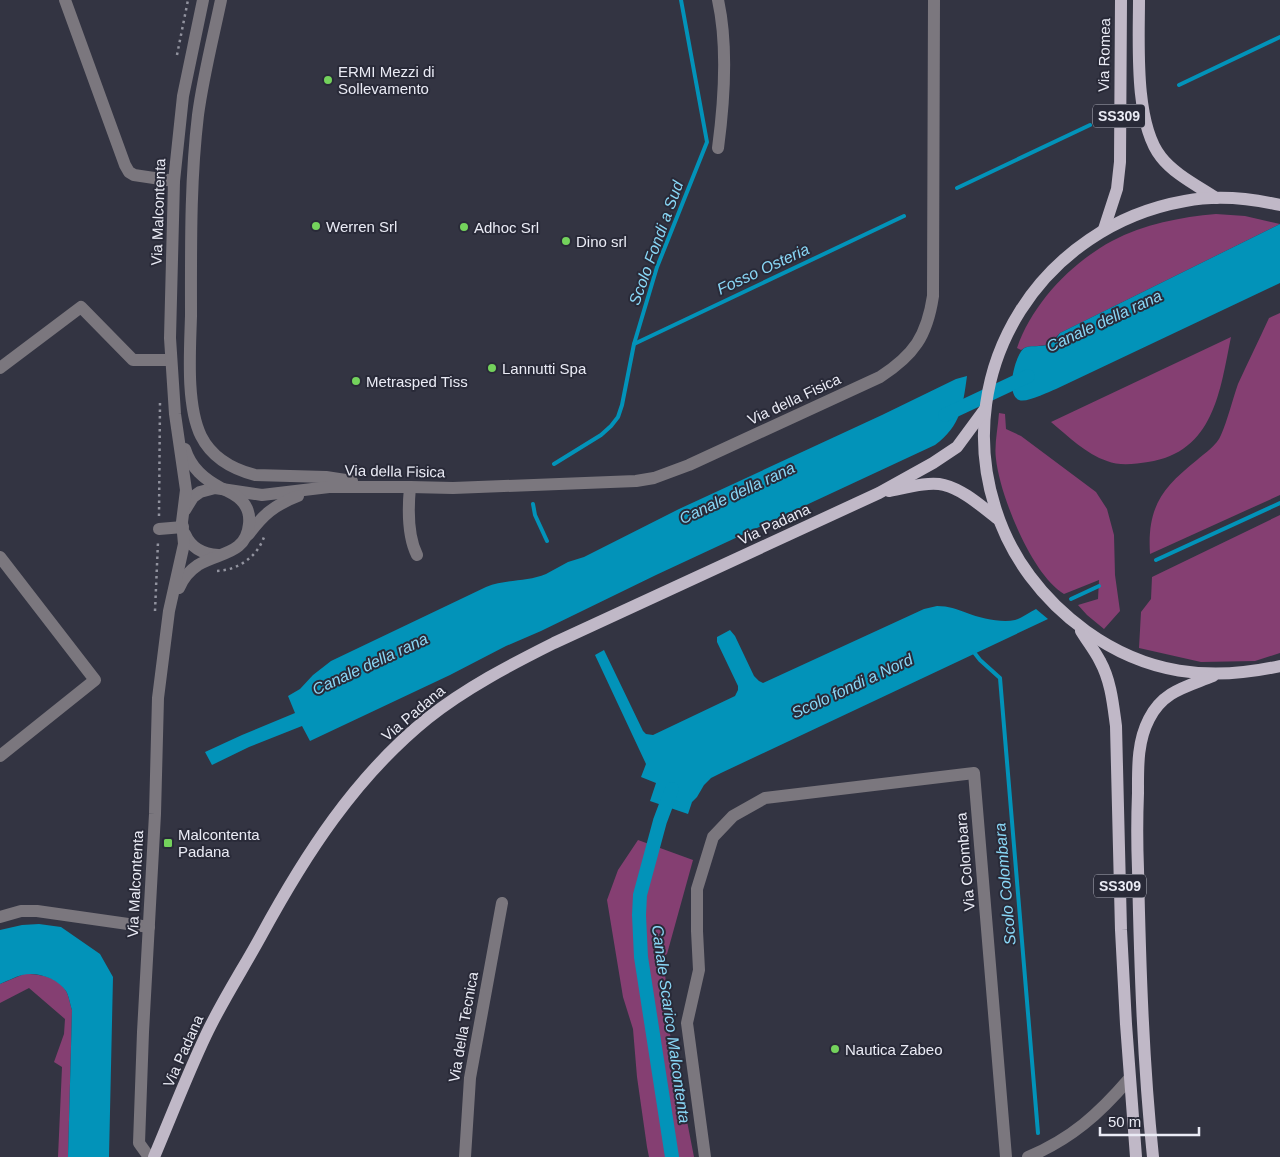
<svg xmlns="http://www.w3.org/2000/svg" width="1280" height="1157" font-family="Arial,sans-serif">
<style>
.green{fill:#853f72}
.water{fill:#0293b9}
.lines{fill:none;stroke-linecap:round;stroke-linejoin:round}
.stream{stroke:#0293b9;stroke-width:4}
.canal{stroke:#0293b9;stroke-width:14}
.path{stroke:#92939f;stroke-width:2.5;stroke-dasharray:2.5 4;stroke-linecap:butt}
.minor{stroke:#7b777e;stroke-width:12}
.major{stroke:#c0b8c7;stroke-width:12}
.poi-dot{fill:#74d25c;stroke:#292a38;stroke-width:2}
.labels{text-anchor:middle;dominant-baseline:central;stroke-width:4;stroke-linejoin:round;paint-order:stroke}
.shield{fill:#292a38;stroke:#b0b1bc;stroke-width:1}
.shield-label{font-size:14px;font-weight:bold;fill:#eaebf5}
.street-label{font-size:15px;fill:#eaebf5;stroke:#292a38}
.poi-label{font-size:15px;fill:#eaebf5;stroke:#292a38;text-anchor:start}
.water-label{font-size:16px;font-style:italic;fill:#89d7f6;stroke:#292a38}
</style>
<rect width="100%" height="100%" fill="#333442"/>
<g class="green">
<path d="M1216 214 1245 216 1280 224 1060 333 1048 345 1026 347 1021 350 1017 348C1032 304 1071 263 1112 241 1144 224 1181 217 1216 214Z"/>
<path d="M1280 313V495L1150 554C1147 507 1162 488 1197 460 1205 453 1217 445 1221 435 1228 419 1232 401 1238 384 1248 362 1259 340 1269 318Z"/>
<path d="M1231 337C1220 391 1214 452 1148 462 1135 464 1119 466 1107 461 1086 454 1068 436 1051 422Z"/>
<path d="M999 413 1005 414 1006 429 1021 436 1096 492 1107 509 1114 535 1115 575 1120 611 1104 629 1087 615 1078 605 1098 599 1099 580 1064 594C1032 575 1000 496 996 459 994 445 998 428 999 413Z"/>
<path d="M1280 515V653L1255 661 1201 662 1139 648 1141 612 1151 599 1152 577Z"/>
<path d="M638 840 693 860 667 954 660 959 659 975H665L668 996 670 1034 694 1157H649L647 1147 637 1077 633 1029 623 997 607 900 618 870Z"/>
<path d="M24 974C39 974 57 976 66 991 69 996 70 1004 72 1010L68 1157H58L62 1067 54 1062 64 1034 65 1019 29 988 0 1003V984Z"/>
</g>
<g class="water">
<path d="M1280 224V283L1056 389C1048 392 1027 403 1019 400 1005 394 1015 357 1023 349 1028 344 1042 348 1049 344 1054 342 1057 337 1060 333Z"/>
<path d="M967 376C963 405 961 426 935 445L656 575 541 631 506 646 450 675 310 741 302 726 249 747 212 765 205 752 242 735 295 713 288 696 300 689 313 675 331 661 486 587C506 579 527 582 546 574L568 562 584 557 679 509 882 415 956 379Z"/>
<path d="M937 606C949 606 956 609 967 613 980 618 1001 623 1015 620 1022 618 1030 612 1036 609L1048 619 721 773 711 778 704 785 697 797 692 802 688 814 650 801 656 783 641 777 646 764 595 655 604 650 643 731 646 734 653 735 735 696 738 690V686L717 642V637L730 630 735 636 754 676 759 681 763 683 924 609Z"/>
<path d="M39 924 61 927 100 954 113 977 109 1157H68L72 1010C70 1004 69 996 66 991 57 978 37 971 22 975 15 977 7 981 0 984V930L22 925Z"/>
</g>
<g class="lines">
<g class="stream">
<path d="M1179 85 1280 37"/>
<path d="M957 188 1090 125"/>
<path d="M634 344 904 216"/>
<path d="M554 464 601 435 611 426 618 417 622 405 634 344 657 267 707 142 681 0"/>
<path d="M533 504 535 515 547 541"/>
<path d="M1156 560 1280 503"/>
<path d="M1071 599 1099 586"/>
<path d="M973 651 980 660 1000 678 1038 1133"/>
</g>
<g class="canal">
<path d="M945 415 1028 376"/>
<path d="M672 789 660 821 640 895 639 915 641 957 672 1157"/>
</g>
<g class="path">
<path d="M177 55 188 0"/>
<path d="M159 516 160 402"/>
<path d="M217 571C238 570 257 557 264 537"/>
<path d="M155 611 158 542"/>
</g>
<g class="minor">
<path d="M65 0 125 165 129 172 134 175 174 181"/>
<path d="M221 0C213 38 203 77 198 115 190 182 191 249 191 316 190 351 186 405 201 436 212 458 232 469 255 475L326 477 352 481"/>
<path d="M718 148C724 103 728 45 718 0"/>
<path d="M0 368 81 307 133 360H171"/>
<path d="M410 487C408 508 407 535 417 555"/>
<path d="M185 510 193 497 200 492 215 488 262 495 329 487H410L453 488 636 481 654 478 689 465 880 377C914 355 927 336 933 296L934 0"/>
<path d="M159 529 183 527"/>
<path d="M185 534C191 548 202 554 218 555"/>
<path d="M248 535C263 515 274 505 298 496"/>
<path d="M0 557 95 680 0 756"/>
<path d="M179 588C183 578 189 571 198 565 219 552 246 555 249 524 250 515 247 506 241 500 235 494 228 491 221 488 204 479 191 468 185 449"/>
<path d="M0 917 21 911H37L149 927"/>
<path d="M149 1157 139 1143 143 1032 155 814 158 698 169 611 184 544 182 522 186 490 175 414 170 338 174 181 183 96 203 0"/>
<path d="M465 1157 470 1078 502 903"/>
<path d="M705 1157 687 1023 699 970 697 931V889L713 837 733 816 765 798 974 773 1006 1157"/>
<path d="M1028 1157C1071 1139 1099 1114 1129 1079"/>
</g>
<g class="major">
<path d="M1139 0C1139 42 1134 123 1161 157 1174 174 1198 186 1216 198"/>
<path d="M1280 205C1249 198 1217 195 1185 201 1043 226 951 367 995 507 1010 557 1043 600 1086 631 1146 674 1209 682 1280 666"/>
<path d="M1104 229 1117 189 1120 162 1121 0"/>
<path d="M889 491C905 488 929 481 944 485 964 490 982 507 998 519"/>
<path d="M1081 631C1087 641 1095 651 1100 661 1111 681 1113 704 1116 726L1121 930 1126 1024 1136 1157"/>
<path d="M154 1157C171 1117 187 1075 206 1035 222 1001 243 969 261 936 305 855 355 777 428 718 466 688 510 665 554 643L879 493 933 463 957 447 985 409"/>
<path d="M1153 1157C1143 1062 1140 965 1138 869 1137 844 1137 818 1138 793 1138 768 1137 742 1149 719 1163 691 1186 687 1213 676"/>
</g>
</g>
<g class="poi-dot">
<circle cx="328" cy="80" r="5"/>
<circle cx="316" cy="226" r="5"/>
<circle cx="464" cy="227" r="5"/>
<circle cx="566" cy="241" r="5"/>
<circle cx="492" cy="368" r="5"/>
<circle cx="356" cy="381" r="5"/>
<rect x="163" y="838" width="10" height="10" rx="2.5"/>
<circle cx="835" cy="1049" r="5"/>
</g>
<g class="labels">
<g class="shield">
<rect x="1093" y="104.5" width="52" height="23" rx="4"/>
<rect x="1094" y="874.5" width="52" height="23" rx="4"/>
</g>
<g class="shield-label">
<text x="1119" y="116">SS309</text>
<text x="1120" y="886">SS309</text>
</g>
<g class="street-label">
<text transform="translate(1104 55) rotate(-89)">Via Romea</text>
<text transform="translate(158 212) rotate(-88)">Via Malcontenta</text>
<text transform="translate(794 399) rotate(-25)">Via della Fisica</text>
<text transform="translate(395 471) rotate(1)">Via della Fisica</text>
<text transform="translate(774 524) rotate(-25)">Via Padana</text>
<text transform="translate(413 713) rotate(-40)">Via Padana</text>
<text transform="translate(965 862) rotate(-95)">Via Colombara</text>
<text transform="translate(135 884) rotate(-87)">Via Malcontenta</text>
<text transform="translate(463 1027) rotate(-80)">Via della Tecnica</text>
<text transform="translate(183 1051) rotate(-66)">Via Padana</text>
</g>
<g class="poi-label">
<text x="338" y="71">ERMI Mezzi di<tspan x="338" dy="17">Sollevamento</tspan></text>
<text x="326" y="226">Werren Srl</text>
<text x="474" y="227">Adhoc Srl</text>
<text x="576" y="241">Dino srl</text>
<text x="502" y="368">Lannutti Spa</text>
<text x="366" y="381">Metrasped Tiss</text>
<text x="178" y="834">Malcontenta<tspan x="178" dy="17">Padana</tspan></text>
<text x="845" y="1049">Nautica Zabeo</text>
</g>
<g class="water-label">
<text transform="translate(656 243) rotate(-70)">Scolo Fondi a Sud</text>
<text transform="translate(763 269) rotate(-25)">Fosso Osteria</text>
<text transform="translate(1104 321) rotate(-25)">Canale della rana</text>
<text transform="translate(737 493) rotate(-25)">Canale della rana</text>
<text transform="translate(370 664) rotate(-25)">Canale della rana</text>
<text transform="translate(852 686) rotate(-25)">Scolo fondi a Nord</text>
<text transform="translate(1005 884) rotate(-95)">Scolo Colombara</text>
<text transform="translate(671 1024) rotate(82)">Canale Scarico Malcontenta</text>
</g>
</g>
<path d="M1100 1127v8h99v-8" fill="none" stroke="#eaebf5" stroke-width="2.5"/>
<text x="1108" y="1127" font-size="15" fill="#eaebf5" stroke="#292a38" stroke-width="4" paint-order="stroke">50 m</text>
</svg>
